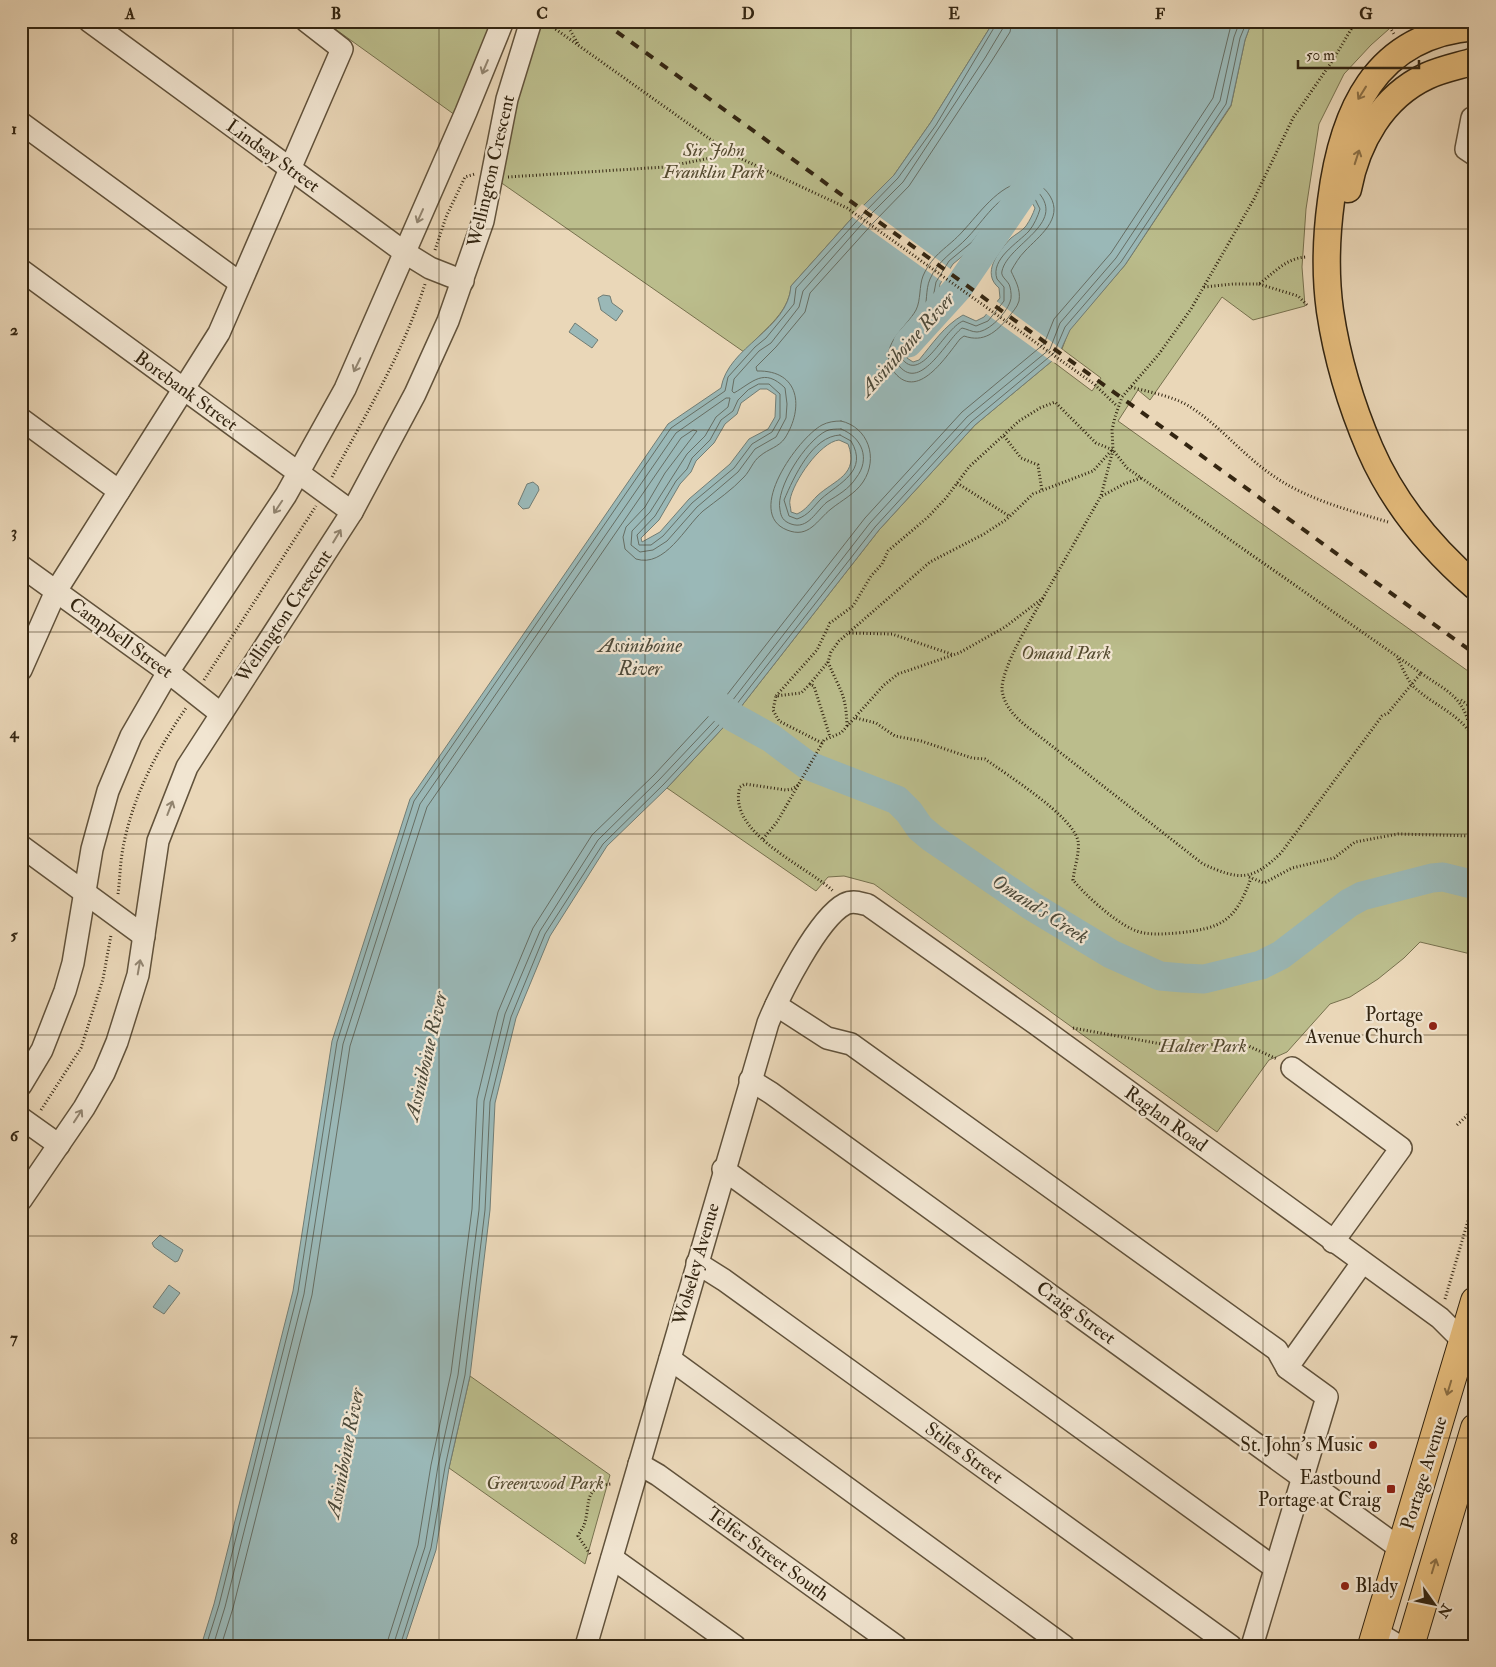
<svg xmlns="http://www.w3.org/2000/svg" width="1496" height="1667" font-family="'IM FELL Double Pica',serif">
<style>
.green{fill:#bbbd8c;stroke:#77714e}
.water{fill:#9ab8b7;stroke:#717d75;fill-rule:evenodd}
.pier{fill:#ead7b8}
.lines{fill:none;stroke-linecap:round;stroke-linejoin:round}
.shore{stroke:#666e64;stroke-width:1}
.river{stroke:#9ab8b7;stroke-width:29}
.minor-casing{stroke:#61523b;stroke-width:24}
.major-casing{stroke:#332511;stroke-width:29}
.highway-casing{stroke:#332511;stroke-width:30}
.path{stroke:#332511;stroke-width:3;stroke-dasharray:1 2.5;stroke-linecap:butt}
.minor{stroke:#f1e5d1;stroke-width:21}
.major{stroke:#e5bc7c;stroke-width:26}
.highway{stroke:#e5bc7c;stroke-width:28}
.rail{stroke:#332511;stroke-width:4;stroke-dasharray:9 9;stroke-linecap:butt}
.oneway{stroke:#928571}
.oneway2{stroke:#8c7046}
.grid{fill:none;stroke:#332511;stroke-width:1;stroke-opacity:0.55}
.poi-dot{fill:#8f2418;stroke:#f1e5d1;stroke-width:2}
.labels{text-anchor:middle;dominant-baseline:central;stroke-width:4.5;stroke-linejoin:round;paint-order:stroke}
.park-label{font-size:19px;font-style:italic;fill:#554b30;stroke:#f1e5d1}
.street-label{font-size:19px;fill:#332511;stroke:#f1e5d1}
.poi-label{font-size:19px;fill:#332511;stroke:#f1e5d1;text-anchor:end}
.water-label{font-size:20px;font-style:italic;fill:#4d4a3a;stroke:#f1e5d1}
.neatline{fill:none;stroke:#332511;stroke-width:2}
.grid-label{font-size:16px;text-anchor:middle;font-weight:bold;fill:#332511}
</style>
<rect width="100%" height="100%" fill="#ead7b8"/>
<filter id="stains"><feTurbulence type="fractalNoise" baseFrequency=".004" numOctaves="4"/><feColorMatrix values="0 0 0 0 .2 0 0 0 0 .09 0 0 0 0 .02 0 0 0 .5 -.17"/></filter>
<radialGradient id="worn" r=".72"><stop offset=".6" stop-color="#630" stop-opacity="0"/><stop offset="1" stop-color="#630" stop-opacity=".3"/></radialGradient>
<g class="green">
<path d="M324 21H495L455 115Z"/>
<path d="M531 21H994L931 122 894 175 860 209 791 286C789 315 761 331 744 352L493 177Z"/>
<path d="M1252 21H1398L1371 45 1344 74 1319 124 1306 209 1302 267 1305 306 1253 320 1222 297 1150 400 1138 390 1118 421 1475 676V880L1438 870 1416 872 1359 885 1339 899 1302 932 1278 948 1267 950 1249 962 1230 967 1182 971 1165 969 1087 935 1020 884 944 836 934 850 1018 907 1121 969 1142 978 1167 982 1214 984 1268 969 1296 953 1344 916 1380 901 1431 886 1447 885 1475 897V955L1420 942 1404 958 1378 979 1350 997 1330 1004 1287 1052 1269 1060 1217 1132 874 884 844 876 828 877 816 891 667 788 733 717 879 530 975 425 1052 361 1092 391 1101 378 1062 349 1069 330 1125 265 1231 106 1245 40Z"/>
<path d="M470 1376 610 1475 585 1564 449 1468Z"/>
</g>
<g class="water">
<path d="M994 21H1252L1245 40 1231 105 1125 265 1070 330 1058 356 975 425 879 530 733 717 667 788 607 846 550 936 516 1018 495 1103 490 1210 470 1376 449 1468 436 1550 404 1646H201L214 1604 293 1291 332 1041 410 799 668 424 721 388C728 346 788 330 791 286L860 209 894 175 931 122ZM1023 201H1031L1035 208C1033 214 1030 220 1026 226 1022 231 1016 234 1011 238 998 252 981 273 999 288L1000 298 984 317 976 321 963 315C944 326 933 343 919 360L913 362 907 358 910 349 935 316 940 284 953 264 976 245 991 225ZM760 389H767L776 395 775 417 768 429 749 439 730 464 689 499 660 532 642 542 641 538 659 520 680 484 691 472 696 461 714 443 725 424 737 414 741 403ZM839 440 848 444C860 475 834 480 817 496 810 503 806 510 797 514L791 512C791 508 789 503 790 500 793 482 820 442 839 440Z"/>
<path d="M603 295 610 296 612 303 623 311 616 321 601 310 598 298Z"/>
<path d="M575 323 598 340 592 348 569 332Z"/>
<path d="M533 482 538 486 539 490 529 508 523 509 518 504 527 484Z"/>
<path d="M160 1235 183 1250 178 1261 175 1262 154 1247 152 1243Z"/>
<path d="M169 1285 180 1293 164 1314 153 1307Z"/>
</g>
<g class="pier">
<path d="M862 204 952 270 944 283 851 216Z"/>
<path d="M995 300 1064 351 1060 358 1054 363 985 313Z"/>
</g>
<g class="lines">
<g class="shore">
<path d="M1024 182C1036 182 1043 185 1050 196 1064 219 1038 237 1025 251 1019 257 1015 264 1011 271 1015 280 1021 289 1019 301 1017 308 1012 312 1008 318 996 332 984 343 964 336L960 339C945 358 914 407 890 366 882 342 906 328 916 310 921 300 919 286 923 276 933 253 948 248 963 231 978 215 999 184 1024 182Z"/>
<path d="M1022 189 1038 192C1067 224 1008 244 1002 271 1000 277 1009 281 1010 287 1011 291 1012 298 1010 302 1006 313 990 331 977 332 972 332 967 329 962 328 946 340 919 396 897 363 892 343 913 328 923 313 928 304 925 290 930 279 938 260 954 252 968 237 984 220 998 195 1022 189Z"/>
<path d="M1021 196 1034 197 1040 209C1038 216 1034 225 1029 231 1018 243 990 259 997 279L1004 287V301L988 321 976 326 963 321C944 329 922 382 903 360V352L905 346 930 314 936 282 949 261 972 242 988 221Z"/>
<path d="M759 384H769L780 394V418L772 432 752 444 734 468 692 503 663 536 651 545H639L637 535 655 516 676 481 687 469 692 458 710 440 721 420 733 411 738 400 748 390Z"/>
<path d="M841 421C868 427 879 458 863 482 855 494 842 500 831 509 817 520 809 539 787 530 744 513 798 438 822 425 828 422 834 421 841 421Z"/>
<path d="M841 429C862 437 871 459 856 478 849 489 838 495 827 502 816 511 808 530 791 524 783 521 781 517 780 510 775 488 806 441 826 431 830 429 836 429 841 429Z"/>
<path d="M840 435 851 441C869 471 839 483 821 499 813 507 809 515 797 519L789 516 784 500C794 477 812 436 840 435Z"/>
<path d="M206 1646 219 1605 298 1292 337 1042 414 801 671 428 725 391 728 377 755 347 766 338 794 304 796 288 864 213 898 178 936 125 998 21"/>
<path d="M213 1646 225 1607 304 1294 343 1044 420 804 676 433 726 398H730L728 407 716 417 705 436 687 454 650 512 632 531 631 545 640 552 653 550 667 541 697 507 738 472 755 449 776 437 786 418 787 404 785 388C764 367 753 382 734 393L732 391 734 379 759 351 771 343 799 307 803 291 868 217 903 182 985 58 1003 28 1004 21"/>
<path d="M221 1646 233 1608 312 1295 350 1046 427 807 681 438 693 430 697 431 665 473 645 507 626 527 623 537 625 549 636 559C665 568 685 527 703 511 717 500 732 490 744 477 750 471 753 461 760 456 768 449 779 447 785 438 804 408 800 370 757 371L756 367 776 347 805 312 810 293 874 222 909 186 991 62 1010 32 1012 21"/>
<path d="M386 1646 418 1545 431 1465 451 1373 472 1209 477 1099 498 1012 533 928 592 835 654 775 719 705 865 518 962 412 1044 344 1054 319 1111 253 1213 98 1232 21"/>
<path d="M393 1646 425 1547 438 1466 458 1375 479 1210 484 1101 505 1014 540 931 598 840 659 780 725 710 870 523 967 417 1050 349 1060 323 1116 258 1220 101 1234 37 1240 21"/>
<path d="M400 1646 431 1548 445 1467 465 1375 485 1210 490 1102 511 1017 545 934 603 844 664 784 729 714 875 527 971 422 1054 353 1065 327 1121 262 1226 104 1240 38 1247 21"/>
</g>
<g class="river">
<path d="M908 343 958 288 1035 175"/>
<path d="M702 693 733 717 771 738 807 765 897 800 909 812 920 828 932 838 1030 905 1111 954 1160 976 1183 978 1204 979 1261 965 1281 955 1349 903 1362 896 1432 878 1443 877 1475 885"/>
</g>
<g class="minor-casing">
<g id="minor">
<path d="M89 21 404 252 430 268 463 281"/>
<path d="M1472 118 1466 149 1475 155"/>
<path d="M21 123 240 283"/>
<path d="M21 270 352 512"/>
<path d="M21 419 119 491"/>
<path d="M21 566 168 672 220 713"/>
<path d="M21 670 56 591 219 333 342 49 306 21"/>
<path d="M21 846 144 936"/>
<path d="M776 1005 827 1038 851 1044 1277 1350 1287 1368"/>
<path d="M1292 1068 1401 1148 1333 1242"/>
<path d="M750 1080 771 1093 1401 1549"/>
<path d="M21 1085 42 1050 65 991 73 963 92 849 108 791 131 736 168 672 286 495 345 389 466 112 503 21"/>
<path d="M21 1118 59 1145"/>
<path d="M723 1169 1275 1568"/>
<path d="M21 1200 84 1108 104 1073 117 1042 138 975 158 841 187 767 352 512 415 394 448 321 483 221 507 99 531 21"/>
<path d="M697 1263 724 1280 1231 1646"/>
<path d="M670 1359 1064 1646"/>
<path d="M639 1464 658 1475 896 1646"/>
<path d="M612 1558 735 1646"/>
<path d="M1376 1632 1399 1646"/>
<path d="M586 1646 768 1023C780 994 818 918 845 904 853 900 861 903 868 905L1036 1024 1440 1318 1475 1353"/>
<path d="M1252 1646 1327 1397 1287 1368 1362 1263"/>
</g>
</g>
<g class="major-casing">
<g id="major">
<path d="M1475 27C1374 35 1342 113 1331 201 1326 238 1325 275 1330 311 1337 358 1351 405 1370 449 1393 502 1431 548 1475 586"/>
<path d="M1348 189C1357 142 1382 97 1427 76 1442 69 1459 66 1475 61"/>
</g>
</g>
<g class="highway-casing">
<g id="highway">
<path d="M1372 1646 1475 1301"/>
<path d="M1410 1646 1475 1428"/>
</g>
</g>
<g class="path">
<path d="M565 21 578 44"/>
<path d="M1386 21 1394 34"/>
<path d="M547 23 731 154 847 208 1094 384 1117 406"/>
<path d="M508 177 665 167 731 154"/>
<path d="M435 250 446 217 465 177 475 174"/>
<path d="M1259 284 1298 296 1308 306"/>
<path d="M1204 287 1233 284H1259C1274 273 1286 258 1306 257"/>
<path d="M1131 387C1152 393 1174 396 1192 408 1221 427 1243 455 1272 475 1306 499 1348 510 1388 522"/>
<path d="M1004 436 1021 458 1038 465 1042 491"/>
<path d="M332 477C366 414 403 353 425 284"/>
<path d="M957 483 1009 516"/>
<path d="M1102 496 1124 484 1141 478"/>
<path d="M849 633 892 634 954 655"/>
<path d="M1398 659C1402 667 1407 679 1413 686 1433 706 1465 715 1475 743"/>
<path d="M1421 673C1449 693 1464 696 1471 733"/>
<path d="M204 680 316 506"/>
<path d="M810 684 828 662"/>
<path d="M776 696 817 650 830 623 853 606 871 576 882 564 888 551 928 517 946 498 969 467 1019 421 1040 408 1055 402 1096 443 1113 450 1127 468 1421 673 1388 713 1382 716 1281 853C1251 882 1239 880 1203 864L1025 725C1014 716 1004 705 1002 690 1001 668 1032 618 1043 598"/>
<path d="M1461 700 1475 710"/>
<path d="M856 718 876 723 895 736 921 741 972 758 985 759C1007 775 1073 816 1078 841 1080 852 1074 869 1073 880 1085 895 1114 921 1132 929 1146 936 1162 934 1178 933 1222 928 1235 922 1251 878"/>
<path d="M847 726C846 693 840 691 828 662L831 652 839 641 930 562 984 534 1007 519 1033 494 1093 471 1112 450"/>
<path d="M822 743 779 721 773 710 776 696 801 693 810 684 814 686 830 737"/>
<path d="M798 785 792 789 786 790 745 784 740 787C726 833 807 866 833 891"/>
<path d="M763 839 777 822 824 740 841 733 884 685 898 674 959 653 1005 627 1043 598 1101 496 1113 450 1112 430 1115 417 1122 397 1159 354 1191 309 1254 199 1293 118 1333 60 1356 21"/>
<path d="M1249 877 1264 883 1292 868 1334 858 1355 842 1398 834 1475 836"/>
<path d="M118 894C120 879 120 863 123 848 132 798 157 750 186 708"/>
<path d="M1073 1028 1167 1045 1244 1044 1277 1059"/>
<path d="M41 1110 81 1048 103 979 111 935"/>
<path d="M1457 1125 1475 1108"/>
<path d="M1468 1160 1475 1154"/>
<path d="M1445 1299 1475 1197"/>
<path d="M590 1554 578 1536C580 1532 583 1528 584 1525 591 1506 582 1487 611 1484"/>
</g>
<use href="#minor" class="minor"/>
<use href="#major" class="major"/>
<use href="#highway" class="highway"/>
<path class="rail" d="M602 21 1475 654"/>
</g>
<defs><path id="oneway-shaft" d="M-6 0H5M1.5-3L5.5 0L1.5 3" fill="none" stroke-width="1.6" stroke-linecap="round" stroke-linejoin="round" transform="scale(1.25)"/></defs>
<g class="oneway">
<use href="#oneway-shaft" transform="translate(485 67) rotate(113)"/>
<use href="#oneway-shaft" transform="translate(420 216) rotate(114)"/>
<use href="#oneway-shaft" transform="translate(357 365) rotate(116)"/>
<use href="#oneway-shaft" transform="translate(278 507) rotate(124)"/>
<use href="#oneway-shaft" transform="translate(337 536) rotate(-59)"/>
<use href="#oneway-shaft" transform="translate(170 808) rotate(-69)"/>
<use href="#oneway-shaft" transform="translate(139 967) rotate(-80)"/>
<use href="#oneway-shaft" transform="translate(78 1116) rotate(-57)"/>
</g>
<g class="oneway2">
<use href="#oneway-shaft" transform="translate(1362 93) rotate(122)"/>
<use href="#oneway-shaft" transform="translate(1357 157) rotate(-72)"/>
<use href="#oneway-shaft" transform="translate(1449 1388) rotate(107)"/>
<use href="#oneway-shaft" transform="translate(1434 1566) rotate(-73)"/>
</g>
<path class="grid" d="M233 21V1646M439 21V1646M645 21V1646M851 21V1646M1057 21V1646M1263 21V1646M21 229H1475M21 430H1475M21 632H1475M21 834H1475M21 1035H1475M21 1236H1475M21 1438H1475"/>
<g class="poi-dot">
<circle cx="1433" cy="1026" r="5"/>
<circle cx="1373" cy="1445" r="5"/>
<rect x="1386" y="1484" width="10" height="10" rx="2.5"/>
<circle cx="1345" cy="1586" r="5"/>
</g>
<g class="labels">
<g class="park-label">
<text x="714" y="150">Sir John<tspan x="714" dy="22">Franklin Park</tspan></text>
<text x="1066" y="653">Omand Park</text>
<text x="1203" y="1046">Halter Park</text>
<text x="545" y="1483">Greenwood Park</text>
</g>
<g class="street-label">
<text transform="translate(273 156) rotate(36)">Lindsay Street</text>
<text transform="translate(491 171) rotate(-77)">Wellington Crescent</text>
<text transform="translate(186 391) rotate(36)">Borebank Street</text>
<text transform="translate(284 616) rotate(-56)">Wellington Crescent</text>
<text transform="translate(121 638) rotate(36)">Campbell Street</text>
<text transform="translate(1166 1119) rotate(36)">Raglan Road</text>
<text transform="translate(696 1264) rotate(-74)">Wolseley Avenue</text>
<text transform="translate(1076 1313) rotate(36)">Craig Street</text>
<text transform="translate(964 1453) rotate(36)">Stiles Street</text>
<text transform="translate(1424 1473) rotate(-73)">Portage Avenue</text>
<text transform="translate(768 1554) rotate(36)">Telfer Street South</text>
</g>
<g class="poi-label">
<text x="1423" y="1015">Portage<tspan x="1423" dy="22">Avenue Church</tspan></text>
<text x="1363" y="1445">St. John's Music</text>
<text x="1381" y="1478">Eastbound<tspan x="1381" dy="22">Portage at Craig</tspan></text>
<text x="1355" y="1586" text-anchor="start">Blady</text>
</g>
<g class="water-label">
<text transform="translate(907 344) rotate(-48)">Assiniboine River</text>
<text x="640" y="645">Assiniboine<tspan x="640" dy="23">River</tspan></text>
<text transform="translate(1040 909) rotate(33)">Omand's Creek</text>
<text transform="translate(426 1056) rotate(-77)">Assiniboine River</text>
<text transform="translate(345 1453) rotate(-79)">Assiniboine River</text>
</g>
</g>
<rect width="1496" height="1667" fill="none" stroke="#ead7b8" stroke-width="55"/>
<g transform="translate(1434 1604) rotate(123)" stroke="#f1e5d1" stroke-width="4" paint-order="stroke">
<path d="M0-4L9 19L0 12L-9 19Z" fill="#332511"/>
<text y="-8" font-size="14" font-weight="bold" text-anchor="middle" fill="#332511">N</text>
</g>
<path d="M1298 60v8h121v-8" fill="none" stroke="#332511" stroke-width="2.5"/>
<text x="1306" y="60" font-size="15" fill="#332511" stroke="#f1e5d1" stroke-width="4" paint-order="stroke">50 m</text>
<rect x="28" y="28" width="1440" height="1612" class="neatline"/>
<g class="grid-label">
<text x="130" y="19">A</text>
<text x="336" y="19">B</text>
<text x="542" y="19">C</text>
<text x="748" y="19">D</text>
<text x="954" y="19">E</text>
<text x="1160" y="19">F</text>
<text x="1366" y="19">G</text>
<text x="14" y="134">1</text>
<text x="14" y="335">2</text>
<text x="14" y="537">3</text>
<text x="14" y="738">4</text>
<text x="14" y="940">5</text>
<text x="14" y="1141">6</text>
<text x="14" y="1343">7</text>
<text x="14" y="1544">8</text>
</g>
<rect width="100%" height="100%" filter="url(#stains)"/>
<rect width="100%" height="100%" fill="url(#worn)"/>
</svg>
